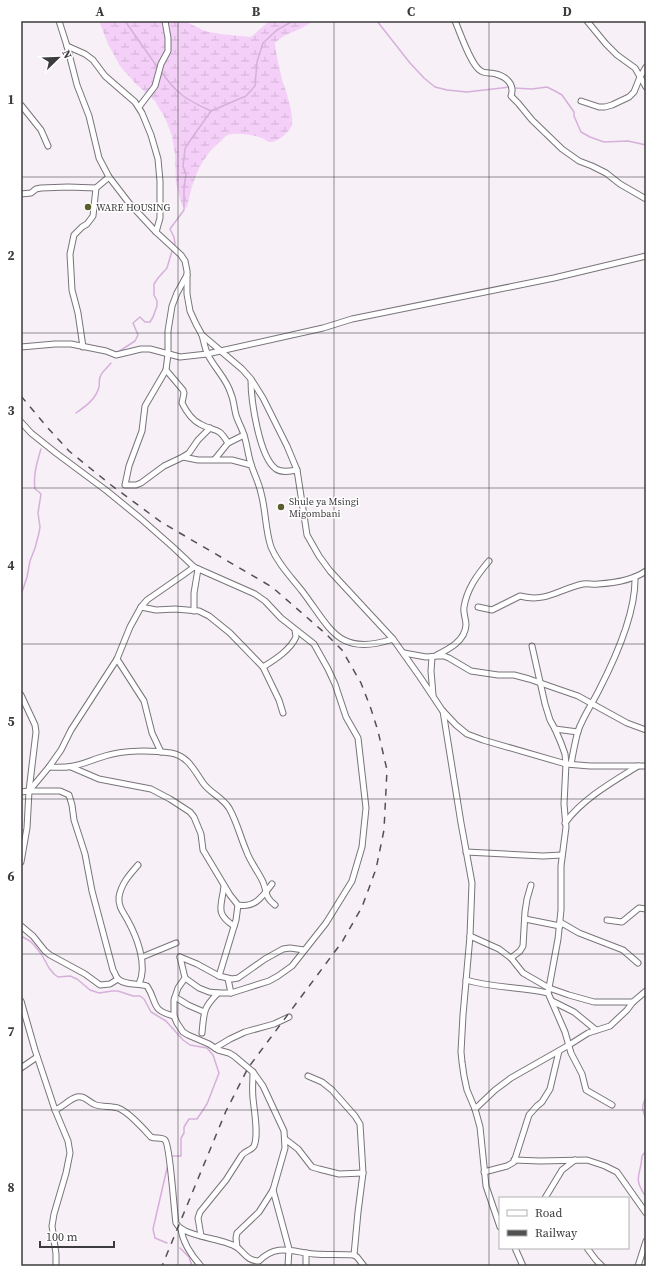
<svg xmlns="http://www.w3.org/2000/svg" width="667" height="1287" font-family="'Source Serif 4',serif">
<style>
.wetland{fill:url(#wetland-marsh)}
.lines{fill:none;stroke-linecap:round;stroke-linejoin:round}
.stream{stroke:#d6b0db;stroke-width:1.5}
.street-casing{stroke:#79747a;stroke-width:7}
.street{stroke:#fff;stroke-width:5}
.rail{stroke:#535053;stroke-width:1.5;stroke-dasharray:7 7;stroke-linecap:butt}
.grid{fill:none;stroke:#3d3b3d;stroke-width:1;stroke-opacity:0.55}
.poi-dot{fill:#5a5e2c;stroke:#fff;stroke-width:1.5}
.labels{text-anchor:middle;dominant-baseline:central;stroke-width:3;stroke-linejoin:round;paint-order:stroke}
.poi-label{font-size:10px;fill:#3d3b3d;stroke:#fff;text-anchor:start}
.neatline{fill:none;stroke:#3d3b3d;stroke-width:1.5}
.grid-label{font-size:13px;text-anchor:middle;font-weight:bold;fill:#3d3b3d}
</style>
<defs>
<pattern id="wetland-marsh" width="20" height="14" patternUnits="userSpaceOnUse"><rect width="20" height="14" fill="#f4cff8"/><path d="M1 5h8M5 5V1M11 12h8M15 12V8" fill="none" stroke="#d2b3d6"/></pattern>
</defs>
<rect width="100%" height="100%" fill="#f7f0f7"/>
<path class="wetland" d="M99 21H184L205 31 220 34 251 37 269 21H313C301 31 286 32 275 43 276 55 279 67 282 79 286 92 293 110 292 124 292 130 277 143 270 142 267 142 265 139 262 138 253 135 238 132 228 135 225 136 222 140 219 143 199 159 192 183 187 208L182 206 176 183 175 154 172 136 166 120 155 101 135 83 120 66 108 44Z"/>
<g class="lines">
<g class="stream">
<path d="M125 21 158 68"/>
<path d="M377 21 410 63 424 78 435 87 447 90 467 92 510 87"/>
<path d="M161 71C176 94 187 100 211 111"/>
<path d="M514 88 532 89 547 87 555 91 562 95 574 112V116L581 132 590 137 604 142 628 141 646 145"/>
<path d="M175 244 174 237 170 229 184 210V186L186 175 183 166 185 149 187 145 211 111 246 96 255 86 257 62 263 43 277 30 293 21"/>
<path d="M118 352 135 341 138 335 133 323 140 317 145 322H150L153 317 157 306V301L154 295V284L158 278 167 268 172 251"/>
<path d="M76 413C86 406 96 399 99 387 100 383 98 379 101 375 103 371 108 367 111 363"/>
<path d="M21 595 27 577 30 561 35 548 39 533 40 527 38 513 41 494 39 492 35 489C33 475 37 462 41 449"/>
<path d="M21 936 30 941 34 945 42 955 49 968 54 974 58 977 70 976 77 979 90 990 99 993 112 991H118L133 996H140L144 999 151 1012 166 1021 183 1040 190 1045 207 1048 213 1055 219 1073 207 1104 197 1119H189L184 1127V1133L181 1138V1156H170"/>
<path d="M646 1097C641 1108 642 1108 646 1119"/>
<path d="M646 1151 642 1156C641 1177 632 1176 646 1197"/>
<path d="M167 1243 155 1238 153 1229 168 1164"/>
<path d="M180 1248 189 1257 192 1266"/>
</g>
<g class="street-casing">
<g id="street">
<path d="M59 21 67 46 77 85 89 116 99 158 109 177 129 203 156 232 181 255 185 261 187 271V294L190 311 196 324 202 335 242 369 251 379 263 398 287 446 297 470 307 535 319 556 330 571 393 639 420 677 442 710 456 725 467 734 483 740 566 764 590 766H646"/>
<path d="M455 21C460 32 471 66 481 71 485 74 491 72 496 74 507 77 515 85 511 96L518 103 532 120 562 149 579 161 592 166 606 173 620 184 646 199"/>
<path d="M587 21 606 44 617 55 635 68 646 87"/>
<path d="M67 46 85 54 93 60 105 76 135 102 142 113 151 135 158 159 160 181V218L156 232"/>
<path d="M581 101 599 107H605L612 105 629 97 634 92 640 77 646 67"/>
<path d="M21 105 41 130 48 146"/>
<path d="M139 107 155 86 161 64 168 51V38L165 21"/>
<path d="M21 194 31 193 36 189 41 188 68 187 96 188"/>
<path d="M187 275 177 293 172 306 168 331V354L166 370 145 406 142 431 129 466 125 485H136L141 483 164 466 183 457 189 453 198 440 210 428"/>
<path d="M202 335C204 342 205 349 208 355 215 369 227 379 231 394 234 401 234 408 236 415 238 422 242 428 244 435 247 444 248 455 251 464 254 474 259 483 261 493 266 511 265 529 271 547 278 564 291 577 302 591 331 629 338 657 393 639"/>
<path d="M21 347 55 344H71L106 351 116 355 141 349H150L180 357 207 354 323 328 352 319 554 278 646 256"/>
<path d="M83 347 78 313 72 290 70 254 74 235 82 227 87 224 93 216 96 188 109 177"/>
<path d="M166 370 183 390 184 393 182 403C186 411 192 420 200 424 216 433 217 425 228 443"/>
<path d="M251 380C251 400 259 457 276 469 282 473 290 471 297 470"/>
<path d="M21 422 31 433 56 453 107 491 140 518 174 548 194 567 255 594 265 601 281 618 314 644 328 669 335 684 346 717 358 738 366 808 362 847 352 881 326 923 292 966 278 976 269 981 231 993H218L209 992 199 988 185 978"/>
<path d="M183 457 198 460H232L251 465"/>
<path d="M215 459 228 443 244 435"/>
<path d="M141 607 156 610 175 609 199 611 209 616 230 633 263 667 279 700 283 713"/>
<path d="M478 607 492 610 520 596C546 603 559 589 583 584 588 583 593 585 598 584 615 583 633 580 646 571"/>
<path d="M194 611V593L198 569"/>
<path d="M532 646 545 704 550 720 555 729 561 743 565 754 566 764 564 804 566 827 561 866V910L558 939 548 993 565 1032 571 1053 582 1074 586 1090 612 1105"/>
<path d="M404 653 426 657 438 656H444L449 658 471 671 498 675H514L529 679 578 696 627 723 646 730"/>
<path d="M437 655C449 649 465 641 466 625 466 619 463 613 464 607 467 589 477 575 489 561"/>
<path d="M432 657 431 671 433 695"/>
<path d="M117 659 144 701 152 733 161 752"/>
<path d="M263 667C276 659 290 650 296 637L295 630"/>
<path d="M21 695 35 725 36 732 29 791 27 828 21 862"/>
<path d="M443 711 461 823 472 883 470 936 463 1015 461 1052 462 1062 464 1076 467 1090 475 1109 480 1127 486 1186 500 1227"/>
<path d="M555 729 578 732"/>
<path d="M571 764C573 753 575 742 578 731 583 717 592 704 599 690 615 659 636 612 635 577"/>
<path d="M49 767C75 769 82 763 105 756 124 750 151 750 171 753 188 756 194 770 203 783 210 793 222 797 229 808 237 822 240 836 246 850 250 862 258 871 263 882 268 894 264 896 275 905"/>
<path d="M71 767 99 779 151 789 170 799 190 812 194 817 201 834 203 850 230 895 238 905C255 908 262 897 272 884"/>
<path d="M29 791H60L69 795 72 805 74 820 85 854 92 891 113 970C115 973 116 977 118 979 126 986 138 983 147 986 158 1003 150 1010 174 1016"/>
<path d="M21 792 29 791 49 767 61 750 71 730 117 659 130 627 141 607 147 600 183 575 194 567"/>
<path d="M565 823C582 799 614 781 638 766"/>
<path d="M466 852 543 856 562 855"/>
<path d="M138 865C130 874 121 884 119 897 118 906 123 912 127 919 137 937 148 965 139 984"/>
<path d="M224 886C222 906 214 913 234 926"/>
<path d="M525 919 560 926"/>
<path d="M607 920 622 922 639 908 646 909"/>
<path d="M560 922 579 933 623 950 638 963"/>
<path d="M21 926 33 936 45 951 50 955 85 974 100 985 110 984 118 979"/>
<path d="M470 936 499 949 511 958 523 973 549 988 569 995 594 1002H633"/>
<path d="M142 957 176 943"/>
<path d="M180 957 185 978 178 988 174 1000V1016L177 1023 183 1032 188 1035 209 1044 218 1050 229 1053 234 1056 253 1072 263 1086 284 1131 285 1148 273 1190 259 1212 237 1233 236 1238 237 1247"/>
<path d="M180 957 197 964 219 976 232 979 238 978 265 959 283 949 290 948 304 950"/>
<path d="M511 958 520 951 523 946 525 912 527 899 531 885"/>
<path d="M219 976 236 920 238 905"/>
<path d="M228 979 231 993"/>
<path d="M466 980C493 988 521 987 548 993"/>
<path d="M175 997 188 1005 204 1012"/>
<path d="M21 1001 35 1050 55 1110 68 1141 70 1153 66 1173 54 1214 52 1226 56 1254V1266"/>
<path d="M552 1001 574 1012 596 1030"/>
<path d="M202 1033C204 1012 203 1008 218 993"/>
<path d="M215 1048 230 1039 245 1032 274 1024 289 1017"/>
<path d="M21 1068 37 1057"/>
<path d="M308 1076 322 1082 332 1090 355 1116 360 1124 363 1173 358 1212 354 1255"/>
<path d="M475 1109 495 1090 511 1078 569 1045 588 1033 610 1026 627 1010 633 1002 646 991"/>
<path d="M55 1110C63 1107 69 1099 77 1097 85 1095 89 1103 96 1105 103 1107 111 1106 118 1108 127 1111 144 1129 151 1137 155 1139 162 1137 165 1140 170 1145 174 1211 176 1223 182 1235 214 1238 227 1243 231 1244 235 1246 238 1248 245 1254 248 1261 259 1261 277 1243 292 1252 314 1254 327 1255 341 1254 354 1255L357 1257 364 1266"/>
<path d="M285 1139 298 1149 312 1167 319 1169 339 1174 363 1173"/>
<path d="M514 1160 540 1161 587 1160 605 1166 617 1172 646 1213"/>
<path d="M484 1172 507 1166 514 1162 529 1115 537 1106 542 1102 550 1089 559 1051"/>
<path d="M273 1190 289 1249 288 1266"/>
<path d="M545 1198 562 1170 575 1160"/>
<path d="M181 1229C183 1243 191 1255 201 1266"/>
<path d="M201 1236 198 1218 200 1212 226 1180 242 1155C245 1151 252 1150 254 1146 259 1135 254 1110 253 1098 252 1090 253 1081 253 1072"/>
<path d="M515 1248 523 1266"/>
<path d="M587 1248 596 1260 602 1266"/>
<path d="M306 1266V1253"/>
<path d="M638 1266 646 1241"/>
</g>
</g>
<use href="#street" class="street"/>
<path class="rail" d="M21 396 47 427 69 451 111 485 161 522 272 587 326 634 342 650 361 683 371 709 378 731 387 770 384 830 376 869 362 907 342 942 248 1068 226 1111 162 1266"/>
</g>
<path class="grid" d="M178 21V1266M334 21V1266M489 21V1266M21 177H646M21 333H646M21 488H646M21 644H646M21 799H646M21 954H646M21 1110H646"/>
<g class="poi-dot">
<circle cx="88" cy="207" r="4"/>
<circle cx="281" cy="507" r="4"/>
</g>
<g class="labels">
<g class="poi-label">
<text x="96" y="207">WARE HOUSING</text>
<text x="289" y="501">Shule ya Msingi<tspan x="289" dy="12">Migombani</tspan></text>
</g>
</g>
<rect width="667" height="1287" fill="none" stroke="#ffffff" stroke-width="44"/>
<rect x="499" y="1197" width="130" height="52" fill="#ffffff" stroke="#b1b1b1"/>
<rect x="507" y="1210" width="20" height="6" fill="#ffffff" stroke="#b1b1b1"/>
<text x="535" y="1217" font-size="12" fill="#3d3b3d">Road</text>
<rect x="507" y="1230" width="20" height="6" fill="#535053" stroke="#b1b1b1"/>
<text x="535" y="1237" font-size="12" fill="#3d3b3d">Railway</text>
<g transform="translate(58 58) rotate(67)" stroke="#ffffff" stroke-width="3" paint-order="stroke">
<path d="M0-3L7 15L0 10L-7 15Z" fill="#3d3b3d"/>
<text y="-6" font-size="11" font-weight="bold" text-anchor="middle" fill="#3d3b3d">N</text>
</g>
<path d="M40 1241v6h74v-6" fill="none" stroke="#3d3b3d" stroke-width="2"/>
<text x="46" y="1241" font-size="12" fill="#3d3b3d" stroke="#ffffff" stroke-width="3" paint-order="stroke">100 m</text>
<rect x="22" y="22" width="623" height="1243" class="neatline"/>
<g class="grid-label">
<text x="100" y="16">A</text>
<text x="256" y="16">B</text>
<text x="411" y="16">C</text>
<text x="567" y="16">D</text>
<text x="11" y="104">1</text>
<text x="11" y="260">2</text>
<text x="11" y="415">3</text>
<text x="11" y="570">4</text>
<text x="11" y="726">5</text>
<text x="11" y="881">6</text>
<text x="11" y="1036">7</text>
<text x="11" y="1192">8</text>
</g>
</svg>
